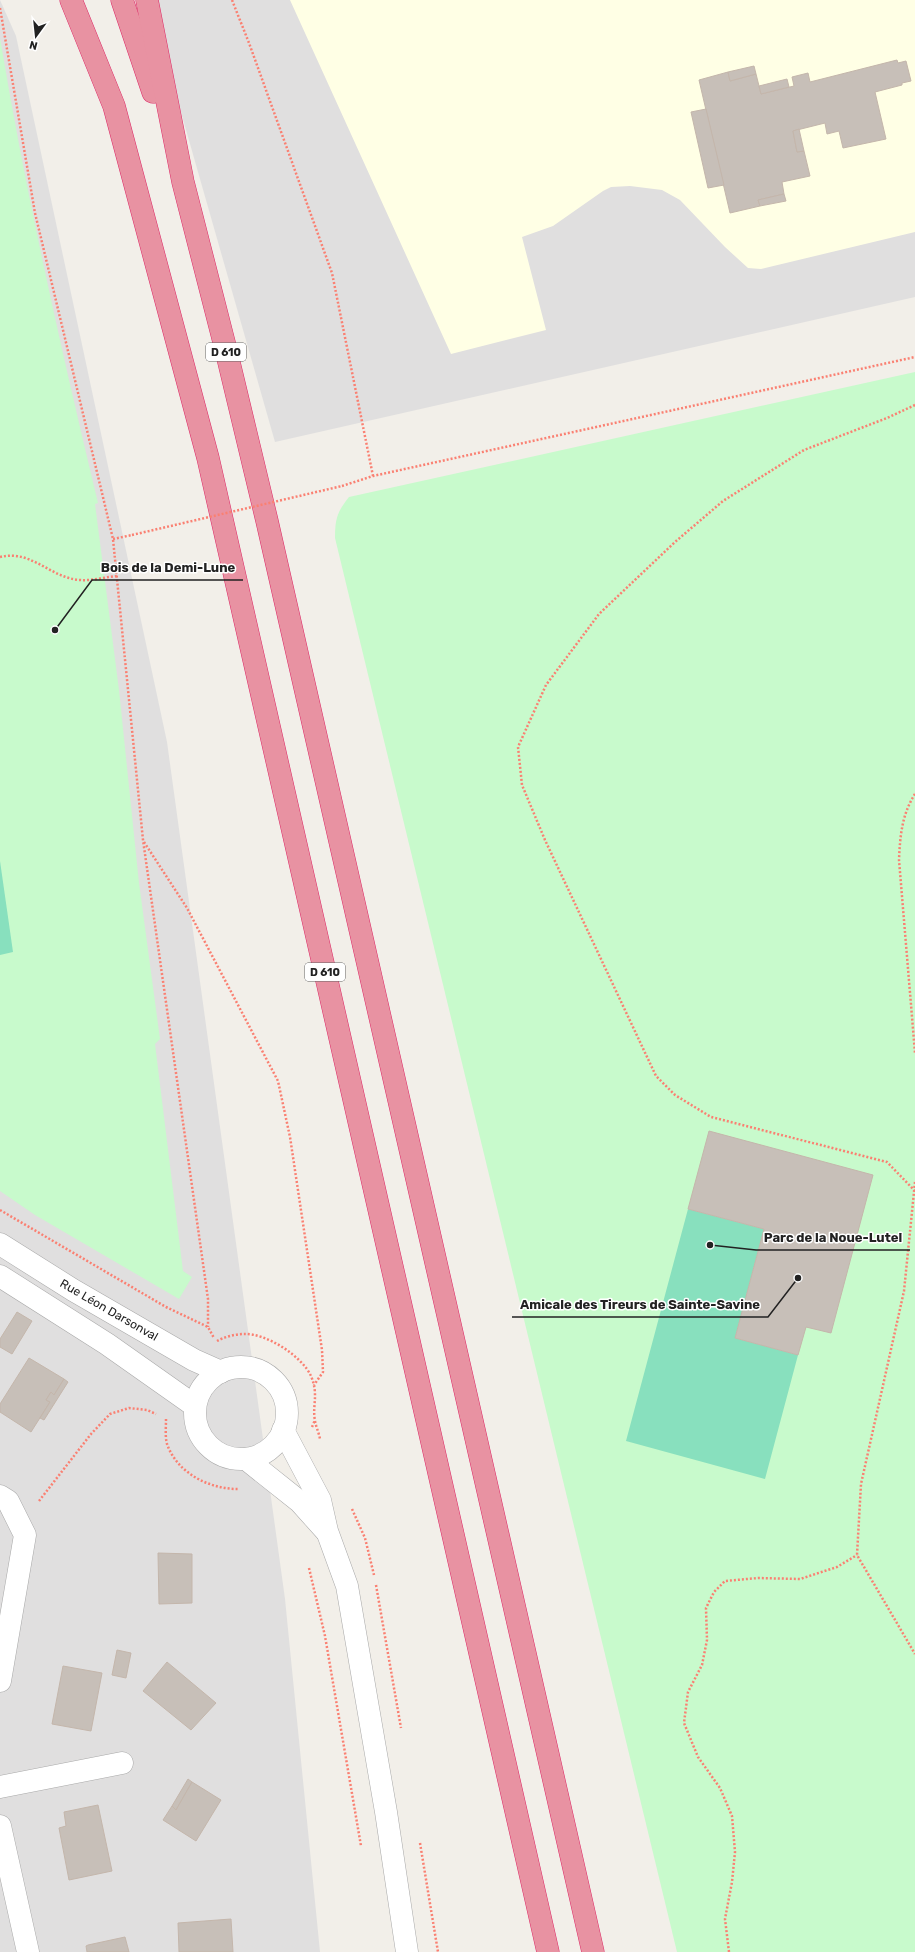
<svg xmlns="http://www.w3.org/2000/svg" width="915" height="1952" font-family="Rubik,sans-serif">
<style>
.residential{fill:#e0dfdf}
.education{fill:#ffffe5}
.park{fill:#c8facc}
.pitch{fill:#88e0be}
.building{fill:#c7bfb8;stroke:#c4b6ab}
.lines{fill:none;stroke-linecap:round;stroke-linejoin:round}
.minor-casing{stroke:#a9a9a9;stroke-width:23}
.highway-casing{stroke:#dc2a67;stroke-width:23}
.path{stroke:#fa8072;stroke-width:2.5;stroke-dasharray:2 2;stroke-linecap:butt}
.minor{stroke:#fff;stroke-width:22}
.highway{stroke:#e892a2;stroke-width:22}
.path-bridge{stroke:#fa8072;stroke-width:2.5;stroke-dasharray:2 2;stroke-linecap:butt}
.labels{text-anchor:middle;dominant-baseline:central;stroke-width:3;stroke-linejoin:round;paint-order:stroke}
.shield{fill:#fff;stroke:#646464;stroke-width:1}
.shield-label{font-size:11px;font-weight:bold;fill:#222}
.street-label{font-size:12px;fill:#222;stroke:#fff}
.leader{fill:none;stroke:#222;stroke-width:1.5}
.callout-dot{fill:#222;stroke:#fff;stroke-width:1.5}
.callout-label{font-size:13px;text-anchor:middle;font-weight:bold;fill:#222;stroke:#fff;stroke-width:3;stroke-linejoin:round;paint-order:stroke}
</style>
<rect width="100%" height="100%" fill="#f2efe9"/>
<g class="residential">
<path d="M0 0 16 36 167 742 285 1599 320 1952H0Z"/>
<path d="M149 0H915V297L275 442Z"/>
</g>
<path class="education" d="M290 0H915V232L761 269 748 268 725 247 680 200 662 190 630 186 611 187 603 191 553 226 522 237 546 330 451 354Z"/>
<g class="park">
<path d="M0 38C26 194 61 349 98 503L95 504 119 690 139 883 160 1039 155 1044 183 1271 192 1277 179 1299 35 1215 0 1191Z"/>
<path d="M915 372V1952H677L335 538C335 519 337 512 349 497Z"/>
</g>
<g class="pitch">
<path d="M0 861 13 952 0 955Z"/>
<path d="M688 1209 764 1229 735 1338 798 1355 765 1479 626 1441Z"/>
</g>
<g class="building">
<path d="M897 60 898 63 906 61 911 81 902 83V85L875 92 886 139 843 148 839 131 827 134 825 123 793 131 797 152 804 151 810 176 782 182 784 194 758 200 760 206 730 213 699 80 728 72 730 81 756 74 761 94 794 86 792 77 808 73 810 82Z"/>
<path d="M754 66 756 74 730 81 728 72Z"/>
<path d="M787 79 789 87 761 94 759 86Z"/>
<path d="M706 109 724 185 708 188 691 112Z"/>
<path d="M799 129 804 151 797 152 793 131Z"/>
<path d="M784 194 786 201 760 206 758 200Z"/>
<path d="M709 1131 873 1175 831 1333 806 1327 798 1355 735 1338 764 1229 688 1209Z"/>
<path d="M17 1312 32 1321 12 1354 0 1347V1339Z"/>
<path d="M29 1358 64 1379 54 1395 51 1392 46 1400 50 1402 31 1432 0 1412V1404Z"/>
<path d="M64 1379 68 1382 44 1420 40 1418 50 1402 46 1400 51 1392 54 1395Z"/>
<path d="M158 1553 192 1554V1603L159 1604Z"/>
<path d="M117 1650 131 1653 126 1678 112 1675Z"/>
<path d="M167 1662 216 1703 191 1730 143 1691Z"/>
<path d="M63 1666 102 1673 91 1731 52 1724Z"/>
<path d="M188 1779 192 1782 176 1810 172 1806Z"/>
<path d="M192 1782 221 1800 196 1841 163 1820 172 1806 176 1810Z"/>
<path d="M98 1805 112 1871 69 1880 59 1828 66 1826 64 1812Z"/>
<path d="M231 1919 233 1952H179L178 1923Z"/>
<path d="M125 1937 129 1952H87L86 1946 88 1945Z"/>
</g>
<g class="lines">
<g class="minor-casing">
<g id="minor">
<path d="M0 1244 73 1290 194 1360 221 1372"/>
<path d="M0 1276 107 1344 195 1406"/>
<circle cx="241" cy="1413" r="46"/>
<path d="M283 1430 320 1500 327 1531 347 1586 386 1812 407 1952"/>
<path d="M246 1459 300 1502 326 1531"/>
<path d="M0 1496 8 1501 25 1535 0 1681"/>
<path d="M0 1787 122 1763"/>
<path d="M0 1826 28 1952"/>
</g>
</g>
<g class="highway-casing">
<g id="highway">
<path d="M71 0 114 106 208 458 548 1952"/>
<path d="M122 0 153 92"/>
<path d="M147 0 183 182 226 350 267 521 593 1952"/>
</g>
</g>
<g class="path">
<path d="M232 0 249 43 332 273 373 476"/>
<path d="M0 8 35 213 113 539 143 840 208 1299V1327"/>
<path d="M915 405 887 418 804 450 723 501 675 542 599 614 546 685 518 747 522 785 545 840 656 1076 675 1095 711 1117 887 1162 915 1191"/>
<path d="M342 486 373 476 915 357"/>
<path d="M113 539 132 535"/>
<path d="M0 557C32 549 51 579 81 580 92 581 105 577 117 576"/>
<path d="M915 794C902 814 900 836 899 860L915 1053"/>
<path d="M144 842 187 908 278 1081 290 1137 322 1350 323 1372 314 1385"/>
<path d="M915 1182 904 1291 861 1484 857 1555 915 1654"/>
<path d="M0 1210 166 1307 208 1327 214 1338"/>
<path d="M217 1341C224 1337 235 1334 244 1334 266 1333 302 1356 311 1376 319 1395 312 1405 315 1421 316 1427 319 1433 320 1439"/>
<path d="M166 1419C166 1427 165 1437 167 1444 177 1473 209 1489 238 1489"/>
<path d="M312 1427 315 1420"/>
<path d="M39 1501 91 1434 110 1414 129 1408 147 1410 156 1414"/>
<path d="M352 1509 365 1538 374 1575"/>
<path d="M309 1568 325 1636 361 1846"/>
<path d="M376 1585 401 1728"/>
<path d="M420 1843 438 1952"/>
<path d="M729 1952 725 1919 732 1882 735 1852 732 1816 720 1788 698 1757 684 1723 688 1692 702 1665 707 1640 706 1608 714 1592 725 1581 758 1578 800 1579 837 1567 857 1555"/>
</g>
<use href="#minor" class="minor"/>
<use href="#highway" class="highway"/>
<path class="path-bridge" d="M132 535 342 486"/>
</g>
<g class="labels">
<g class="shield">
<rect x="206" y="343" width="40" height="18" rx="3"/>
<rect x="305" y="963" width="40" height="18" rx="3"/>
</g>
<g class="shield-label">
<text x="226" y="352">D 610</text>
<text x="325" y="972">D 610</text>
</g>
<g class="street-label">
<text transform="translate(109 1310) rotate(30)">Rue Léon Darsonval</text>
</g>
</g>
<path class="leader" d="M55 630L92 580H243M710 1245L756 1250H910M798 1278L768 1317H512"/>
<g class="callout-dot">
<circle cx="55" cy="630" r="4"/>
<circle cx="710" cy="1245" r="4"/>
<circle cx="798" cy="1278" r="4"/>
</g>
<g class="callout-label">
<text x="168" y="572">Bois de la Demi-Lune</text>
<text x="833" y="1242">Parc de la Noue-Lutel</text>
<text x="640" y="1309">Amicale des Tireurs de Sainte-Savine</text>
</g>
<g transform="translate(36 36) rotate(195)" stroke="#ffffff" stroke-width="3" paint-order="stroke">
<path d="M0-3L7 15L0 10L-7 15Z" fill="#222222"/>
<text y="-6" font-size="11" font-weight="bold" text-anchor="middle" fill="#222222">N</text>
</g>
</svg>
